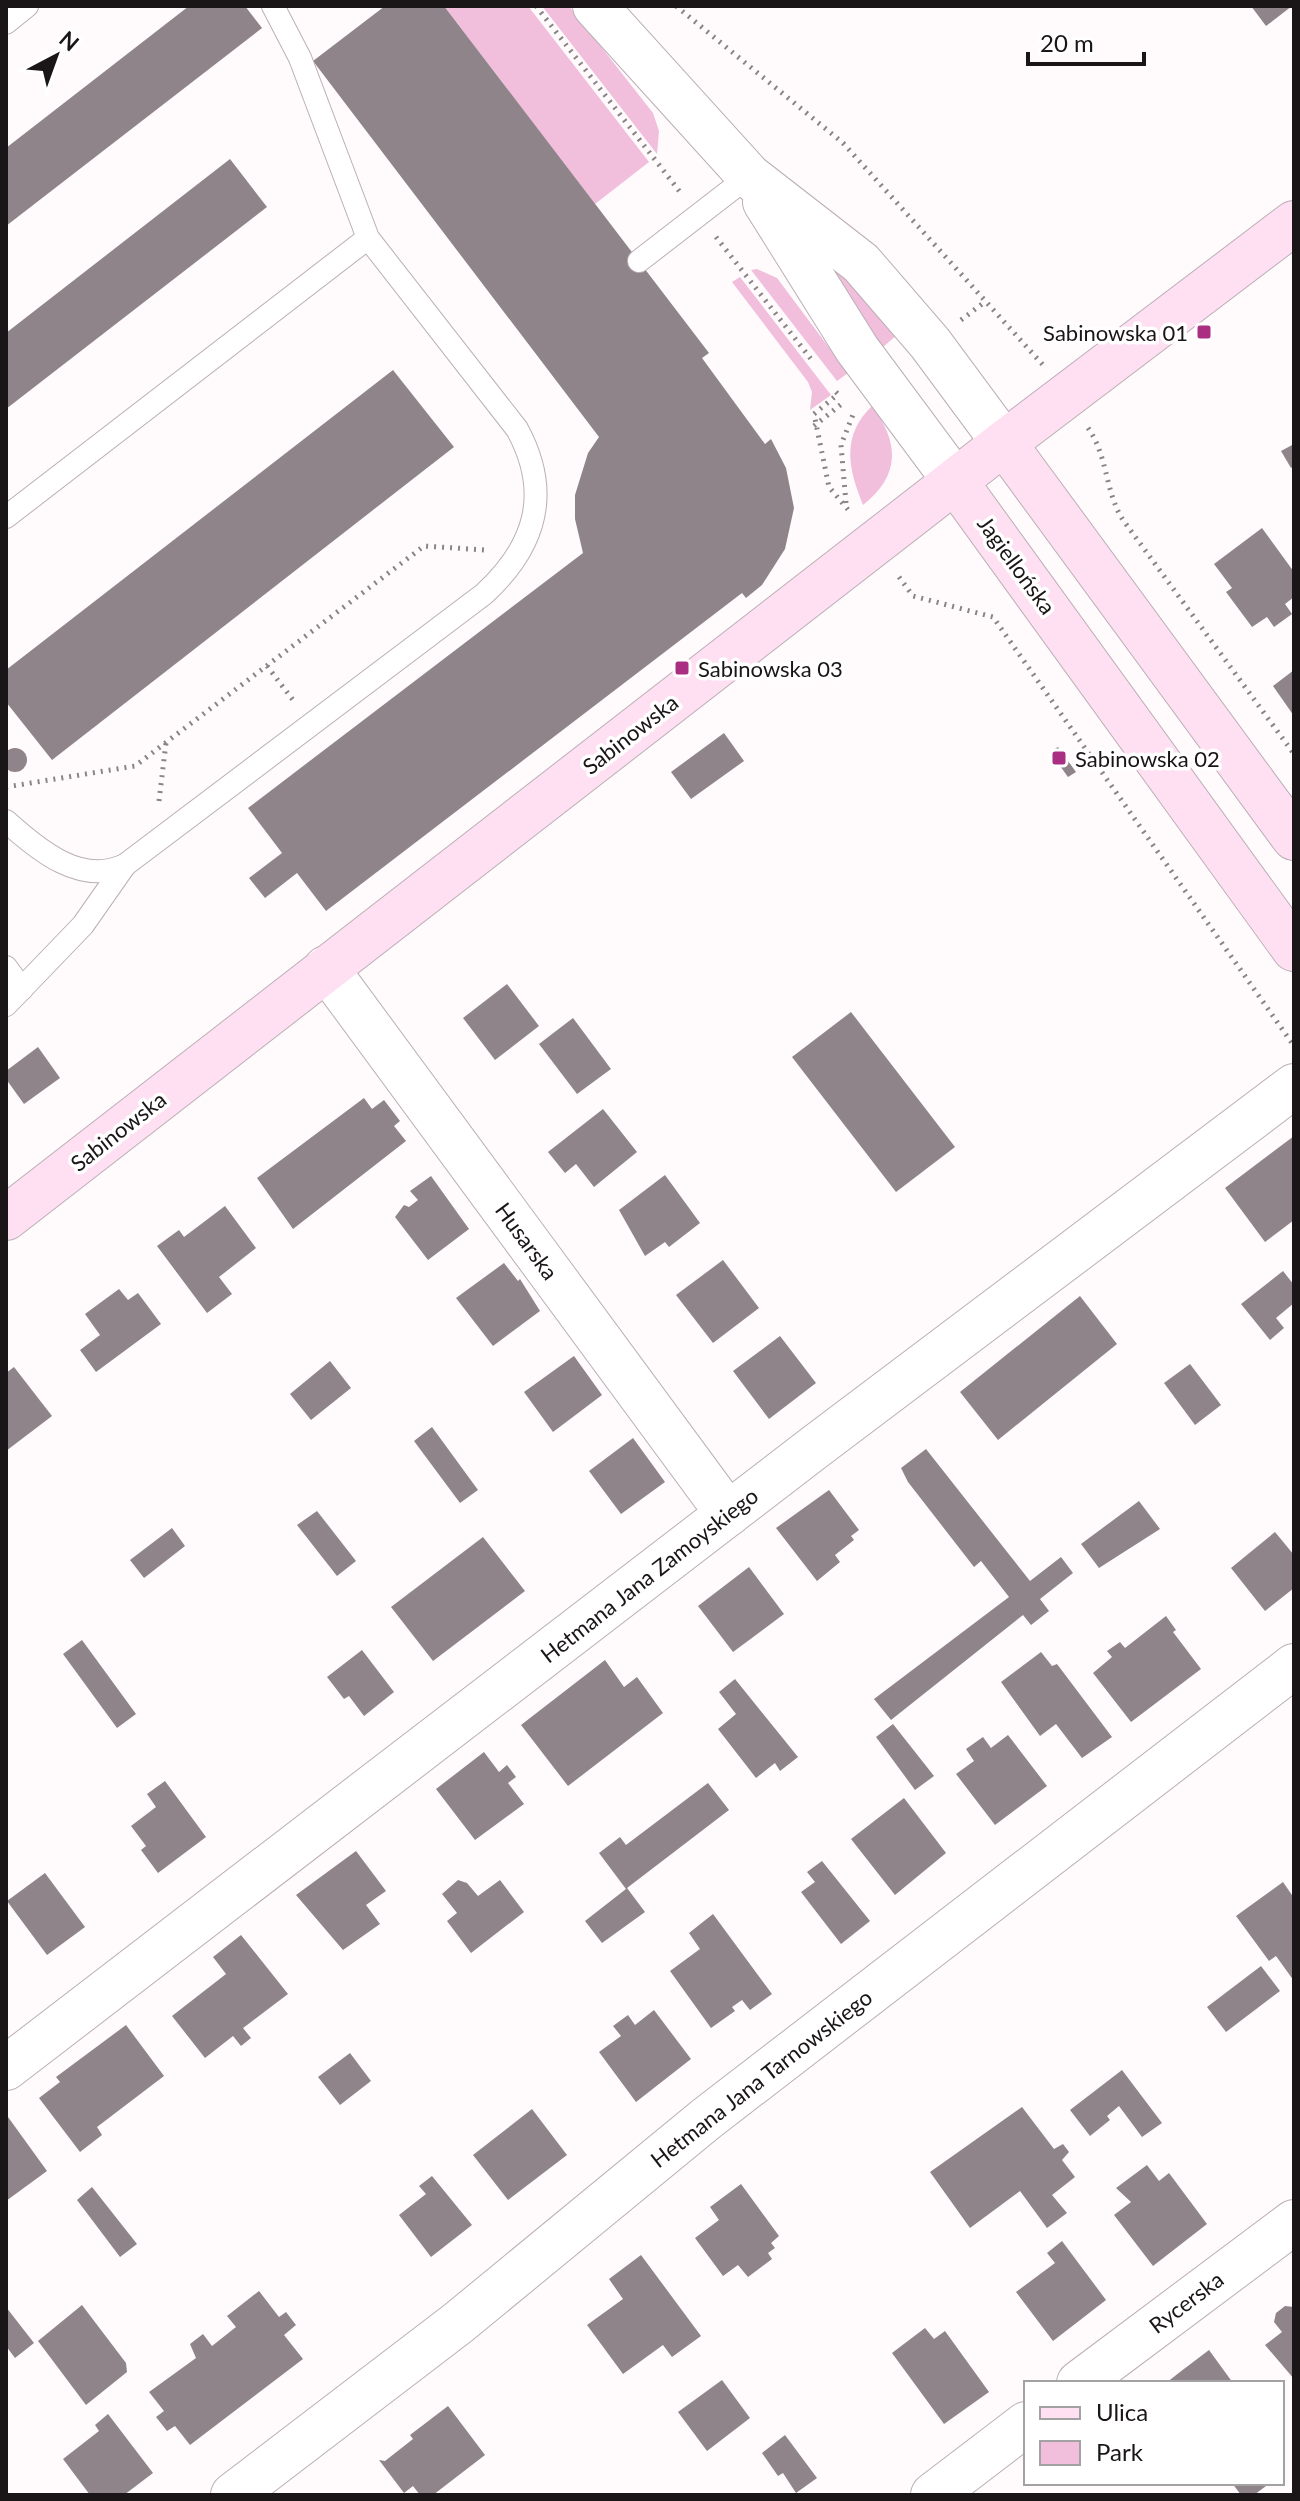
<svg xmlns="http://www.w3.org/2000/svg" width="1300" height="2501" font-family="Lato,sans-serif">
<style>
.green{fill:#f1bedb}
.building{fill:#8f848a}
.lines{fill:none;stroke-linecap:round;stroke-linejoin:round}
.lane-casing{stroke:#bbafb6;stroke-width:24}
.street-casing{stroke:#bbafb6;stroke-width:46}
.secondary-casing{stroke:#bbafb6;stroke-width:46}
.path{stroke:#898587;stroke-width:5;stroke-dasharray:2 6;stroke-linecap:butt}
.lane{stroke:#fff;stroke-width:22}
.street{stroke:#fff;stroke-width:44}
.secondary{stroke:#fee0f2;stroke-width:44}
.poi-dot{fill:#aa2f82;stroke:#fff;stroke-width:3}
.labels{text-anchor:middle;dominant-baseline:central;stroke-width:7;stroke-linejoin:round;paint-order:stroke}
.poi-label{font-size:22px;fill:#1a1618;stroke:#fff;text-anchor:start}
.street-label{font-size:22px;fill:#1a1618;stroke:#fff}
</style>
<rect width="100%" height="100%" fill="#fffafc"/>
<g class="green">
<path d="M444 6H528L649 162 595 204Z"/>
<path d="M542 6H569L653 113 659 131 657 154Z"/>
<path d="M815 242 898 334 883 347 810 251Z"/>
<path d="M757 269 777 278 848 373 837 381 751 270Z"/>
<path d="M740 277 831 395 810 410 812 392 808 382 732 282Z"/>
<path d="M872 406C899 442 901 475 863 505 848 468 841 436 872 406Z"/>
</g>
<g class="building">
<path d="M189 6H245L262 28 6 226V148Z"/>
<path d="M385 6H444L709 353 702 358 765 444 771 439 786 468 794 508 785 549 762 585 746 598 742 593 326 911 297 873 265 898 249 878 282 853 248 808 583 553 575 519V495L588 453 599 437 313 61Z"/>
<path d="M1251 6H1292L1266 26Z"/>
<path d="M230 159 267 207 6 409V333Z"/>
<path d="M393 370 454 447 52 760 6 702V670Z"/>
<path d="M1294 444V466L1291 468 1281 451Z"/>
<path d="M1262 528 1294 572V597L1285 604 1292 614 1274 627 1267 617 1252 627 1226 592 1232 588 1214 564Z"/>
<path d="M1294 670V716L1273 686Z"/>
<path d="M724 733 744 761 691 799 671 772Z"/>
<path d="M1058 747 1076 772 1068 777 1050 752Z"/>
<circle cx="15" cy="760" r="12"/>
<path d="M507 984 539 1026 495 1060 463 1018Z"/>
<path d="M851 1012 955 1147 896 1192 792 1057Z"/>
<path d="M573 1018 611 1069 577 1094 539 1044Z"/>
<path d="M38 1047 60 1078 24 1104 6 1079V1071Z"/>
<path d="M364 1098 372 1109 384 1100 400 1121 394 1126 406 1141 293 1229 257 1178Z"/>
<path d="M603 1109 637 1152 594 1187 576 1164 565 1173 548 1152Z"/>
<path d="M1294 1136V1220L1265 1242 1225 1188Z"/>
<path d="M665 1175 700 1223 669 1247 665 1242 645 1256 619 1210Z"/>
<path d="M431 1176 469 1229 428 1260 395 1217 404 1205 409 1207 418 1200 410 1191Z"/>
<path d="M225 1206 256 1248 219 1277 232 1294 207 1313 157 1246 179 1230 184 1237Z"/>
<path d="M723 1260 759 1308 713 1343 676 1295Z"/>
<path d="M504 1263 518 1281 520 1279 540 1311 493 1346 456 1298Z"/>
<path d="M1283 1271 1294 1285V1303L1276 1318 1284 1328 1270 1340 1241 1304Z"/>
<path d="M119 1289 128 1300 138 1293 161 1324 96 1372 80 1350 100 1335 85 1314Z"/>
<path d="M1080 1296 1117 1344 998 1440 960 1392Z"/>
<path d="M780 1336 816 1383 769 1419 733 1371Z"/>
<path d="M574 1356 602 1395 553 1432 524 1392Z"/>
<path d="M330 1361 351 1388 311 1420 290 1394Z"/>
<path d="M1190 1364 1221 1405 1195 1425 1164 1383Z"/>
<path d="M14 1367 52 1416 6 1451V1373Z"/>
<path d="M432 1427 478 1490 460 1503 414 1441Z"/>
<path d="M633 1438 665 1482 621 1514 589 1471Z"/>
<path d="M926 1449 1030 1581 1061 1557 1073 1573 1040 1599 1049 1611 1031 1625 1023 1615 891 1720 874 1699 1009 1597 981 1561 974 1567 908 1482 901 1468Z"/>
<path d="M829 1490 859 1530 851 1536 854 1540 835 1555 840 1562 817 1581 776 1528Z"/>
<path d="M1139 1501 1160 1529 1099 1568 1081 1544Z"/>
<path d="M317 1511 356 1561 337 1576 297 1525Z"/>
<path d="M172 1528 185 1546 144 1578 130 1560Z"/>
<path d="M1275 1532 1294 1555V1588L1265 1611 1231 1568Z"/>
<path d="M483 1537 525 1591 433 1661 391 1607Z"/>
<path d="M749 1567 784 1614 733 1652 698 1606Z"/>
<path d="M1166 1616 1176 1630 1173 1632 1201 1669 1131 1722 1093 1673 1112 1657 1107 1651 1120 1642 1125 1648Z"/>
<path d="M82 1640 136 1714 117 1728 63 1654Z"/>
<path d="M362 1650 394 1692 364 1716 349 1696 344 1699 327 1677Z"/>
<path d="M1041 1652 1052 1666 1057 1664 1112 1737 1082 1758 1056 1724 1040 1736 1001 1682Z"/>
<path d="M605 1660 624 1687 637 1677 663 1713 568 1786 521 1725Z"/>
<path d="M735 1679 798 1757 780 1771 775 1763 756 1778 718 1729 736 1714 719 1692Z"/>
<path d="M893 1724 934 1776 915 1790 876 1737Z"/>
<path d="M1008 1735 1047 1786 995 1825 956 1774 974 1761 966 1749 983 1737 991 1748Z"/>
<path d="M484 1752 499 1772 507 1765 516 1777 508 1783 524 1804 475 1840 436 1789Z"/>
<path d="M165 1781 206 1837 158 1873 141 1850 146 1846 131 1826 156 1807 147 1794Z"/>
<path d="M708 1783 729 1810 627 1888 645 1912 602 1943 585 1921 626 1889 599 1853 620 1837 626 1845Z"/>
<path d="M904 1798 946 1853 895 1895 851 1839Z"/>
<path d="M356 1851 386 1891 366 1905 380 1924 343 1950 296 1895Z"/>
<path d="M822 1861 870 1921 841 1944 801 1892 815 1882 807 1872Z"/>
<path d="M45 1873 85 1927 47 1955 7 1901Z"/>
<path d="M458 1880 467 1883 478 1896 500 1880 524 1912 471 1953 447 1921 457 1913 442 1894Z"/>
<path d="M1283 1882 1294 1898V1981L1276 1956 1269 1961 1236 1916Z"/>
<path d="M713 1914 772 1994 750 2010 742 2000 732 2007 735 2011 711 2028 670 1971 700 1949 689 1933Z"/>
<path d="M241 1935 288 1994 243 2028 251 2038 241 2046 233 2036 205 2058 172 2016 226 1974 213 1957Z"/>
<path d="M1261 1966 1280 1991 1226 2032 1207 2007Z"/>
<path d="M654 2010 691 2059 636 2102 599 2052 621 2036 613 2026 628 2015 635 2025Z"/>
<path d="M126 2025 164 2076 97 2127 102 2135 80 2152 39 2098 60 2082 56 2077Z"/>
<path d="M350 2053 371 2081 340 2105 318 2077Z"/>
<path d="M1122 2070 1162 2123 1142 2137 1119 2106 1107 2116 1110 2120 1090 2136 1070 2110Z"/>
<path d="M1022 2107 1054 2149 1063 2144 1069 2152 1062 2160 1075 2177 1052 2195 1067 2213 1047 2228 1020 2191 970 2228 930 2172Z"/>
<path d="M532 2109 567 2155 508 2200 473 2155Z"/>
<path d="M8 2117 47 2171 6 2201V2119Z"/>
<path d="M1147 2165 1159 2181 1169 2173 1207 2224 1153 2266 1114 2215 1131 2202 1116 2188Z"/>
<path d="M432 2176 472 2225 431 2257 399 2215 426 2194 419 2186Z"/>
<path d="M741 2184 779 2236 771 2243 775 2248 768 2253 772 2259 748 2277 738 2265 723 2276 695 2238 719 2220 710 2207Z"/>
<path d="M92 2187 137 2244 120 2257 77 2200Z"/>
<path d="M1062 2241 1106 2300 1053 2341 1016 2292 1055 2263 1047 2253Z"/>
<path d="M641 2255 701 2336 672 2357 663 2345 623 2374 587 2325 623 2299 609 2279Z"/>
<path d="M259 2291 279 2317 286 2312 296 2325 284 2335 303 2359 190 2445 175 2426 167 2431 156 2417 164 2411 149 2392 196 2358 190 2344 203 2334 212 2346 236 2327 227 2316Z"/>
<path d="M82 2305 126 2363 127 2372 86 2405 38 2341Z"/>
<path d="M1285 2306 1294 2307V2379L1265 2345 1282 2332 1274 2322 1276 2313Z"/>
<path d="M6 2307 34 2343 15 2358 6 2346Z"/>
<path d="M925 2328 934 2339 945 2331 989 2392 944 2424 892 2353Z"/>
<path d="M1209 2350 1233 2383H1166L1180 2372Z"/>
<path d="M722 2380 750 2418 707 2451 678 2412Z"/>
<path d="M448 2406 485 2455 433 2495H420L413 2486 404 2493 379 2460 385 2461 413 2439 410 2435Z"/>
<path d="M108 2414 153 2473 124 2495H90L63 2459 99 2431 95 2425Z"/>
<path d="M785 2435 817 2478 796 2493 783 2473 778 2476 762 2453Z"/>
<path d="M1232 2483H1270L1254 2495H1241Z"/>
</g>
<g class="lines">
<g class="lane-casing">
<g id="lane">
<path d="M6 23 27 6"/>
<path d="M639 261 749 176"/>
<path d="M6 517 368 238"/>
<path d="M6 821C38 850 81 886 125 865L484 594C536 546 552 493 517 429L368 238 300 58 273 6"/>
<path d="M6 967 22 989"/>
<path d="M6 1005 83 925 125 865"/>
</g>
</g>
<g class="street-casing">
<g id="street">
<path d="M595 6 749 176 861 263 930 343 1004 443"/>
<path d="M765 202 857 349 955 481"/>
<path d="M326 968 728 1514"/>
<path d="M6 2068 815 1447 1294 1086"/>
<path d="M1079 2383 1294 2222"/>
<path d="M233 2495 458 2323 706 2119 1294 1666"/>
<path d="M933 2495 1026 2424"/>
</g>
</g>
<g class="secondary-casing">
<g id="secondary">
<path d="M1004 443 1294 838"/>
<path d="M955 481 1294 949"/>
<path d="M6 1218 1004 443 1294 223"/>
</g>
</g>
<g class="path">
<path d="M536 6 680 192"/>
<path d="M676 6 843 143 1043 365"/>
<path d="M716 237 811 359"/>
<path d="M961 320 986 301"/>
<path d="M836 392 838 394 814 414 829 487 850 512"/>
<path d="M814 426 844 402"/>
<path d="M1088 428C1108 456 1105 492 1123 520L1294 754"/>
<path d="M846 503 841 445 854 412"/>
<path d="M899 577 913 596 993 617 1294 1046"/>
<path d="M267 666 293 700"/>
<path d="M6 787 135 766 424 546 485 550"/>
<path d="M159 801 166 743"/>
</g>
<use href="#lane" class="lane"/>
<use href="#street" class="street"/>
<use href="#secondary" class="secondary"/>
</g>
<g class="poi-dot">
<rect x="1196" y="324" width="16" height="16" rx="4"/>
<rect x="674" y="660" width="16" height="16" rx="4"/>
<rect x="1051" y="750" width="16" height="16" rx="4"/>
</g>
<g class="labels">
<g class="poi-label">
<text x="1188" y="332" text-anchor="end">Sabinowska 01</text>
<text x="698" y="668">Sabinowska 03</text>
<text x="1075" y="758">Sabinowska 02</text>
</g>
<g class="street-label">
<text transform="translate(1017 565) rotate(54)">Jagiellońska</text>
<text transform="translate(630 734) rotate(-38)">Sabinowska</text>
<text transform="translate(118 1131) rotate(-38)">Sabinowska</text>
<text transform="translate(527 1241) rotate(54)">Husarska</text>
<text transform="translate(649 1575) rotate(-38)">Hetmana Jana Zamoyskiego</text>
<text transform="translate(761 2078) rotate(-38)">Hetmana Jana Tarnowskiego</text>
<text transform="translate(1186 2302) rotate(-37)">Rycerska</text>
</g>
</g>
<rect width="1300" height="2501" fill="none" stroke="#1a1618" stroke-width="16"/>
<rect x="1024" y="2381" width="260" height="104" fill="#ffffff" stroke="#a3a2a3" stroke-width="2"/>
<rect x="1040" y="2407" width="40" height="12" fill="#fee0f2" stroke="#a3a2a3" stroke-width="2"/>
<text x="1096" y="2421" font-size="24" fill="#1a1618">Ulica</text>
<rect x="1040" y="2441" width="40" height="24" fill="#f1bedb" stroke="#a3a2a3" stroke-width="2"/>
<text x="1096" y="2461" font-size="24" fill="#1a1618">Park</text>
<g transform="translate(56 56) rotate(41)" stroke="#ffffff" stroke-width="6" paint-order="stroke">
<path d="M0-6L14 30L0 20L-14 30Z" fill="#1a1618"/>
<text y="-12" font-size="22" font-weight="bold" text-anchor="middle" fill="#1a1618">N</text>
</g>
<path d="M1028 52v12h116v-12" fill="none" stroke="#1a1618" stroke-width="4"/>
<text x="1040" y="52" font-size="24" fill="#1a1618" stroke="#ffffff" stroke-width="6" paint-order="stroke">20 m</text>
</svg>
